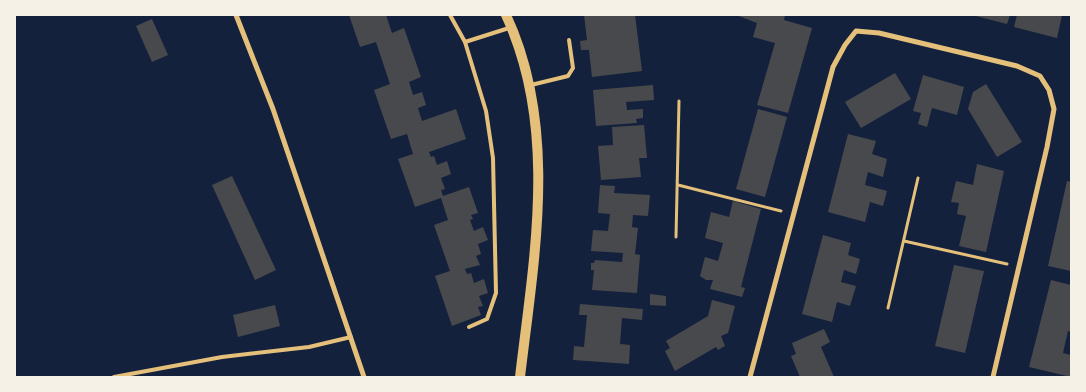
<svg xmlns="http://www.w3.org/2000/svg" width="1086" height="392" font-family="'Public Sans',sans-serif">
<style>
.building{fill:#48494c}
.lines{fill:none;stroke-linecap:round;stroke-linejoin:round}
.path{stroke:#e5c07b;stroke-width:3}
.service{stroke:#e5c07b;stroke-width:4}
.minor{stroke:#e5c07b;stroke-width:5}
.secondary{stroke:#e5c07b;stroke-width:10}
</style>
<rect width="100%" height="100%" fill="#14213d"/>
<g class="building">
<path d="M349 15H386L392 33 404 28 421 77 409 82 413 95 422 92 426 105 418 108 422 121 456 109 466 139 429 152 431 157 434 156 437 165 447 161 451 174 441 178 445 189 441 190 443 196 469 187 478 213 471 215 473 219 470 220 474 231 483 227 488 240 478 244 481 254 476 256 480 265 465 269 467 274 471 273 474 283 484 279 488 293 479 296 483 306 478 307 481 315 452 326 435 276 450 271 434 225 448 220 441 198 415 207 398 159 413 154 407 134 391 139 374 90 390 84 376 42 360 47Z"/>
<path d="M584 15H635L642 71 592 77 589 50H581L580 41 587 40Z"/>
<path d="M736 15H785L784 20 812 28 788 113 757 105 775 43 753 37 757 23Z"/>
<path d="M972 15H1010L1007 24Z"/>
<path d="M1017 15H1062L1057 38 1014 27Z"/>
<path d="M152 19 168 55 152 62 136 26Z"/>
<path d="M895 73 911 99 861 128 845 102Z"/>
<path d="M923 75 964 87 957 115 932 108 927 127 918 124 921 113 913 111Z"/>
<path d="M986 84 1022 142 997 157 968 109 973 92Z"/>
<path d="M653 85 654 100 626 102 627 110 643 109V118L636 119 637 123 596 126 593 90Z"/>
<path d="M758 109 787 117 765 197 736 189Z"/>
<path d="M644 125 647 158H639L641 177 601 180 598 146 613 145 612 127Z"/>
<path d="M848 134 876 141 872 154 887 159 883 177 868 172 865 185 887 191 883 206 870 202 865 222 828 212Z"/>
<path d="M977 164 1004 171 986 252 959 246 966 216 957 214 959 203 951 202 956 181 973 185Z"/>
<path d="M232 176 276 270 255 280 212 185Z"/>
<path d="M1067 181 1071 182V271L1048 266Z"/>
<path d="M600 185 615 186 614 193 650 195 648 216 633 215 632 227 638 228 635 254 640 255 637 293 592 290 594 270H591V263H594L595 260 622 262 623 253 591 251 593 230 608 231 610 214 598 213Z"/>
<path d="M733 201 761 209 741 287 745 288 742 297 710 289 713 280H706L700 276 705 257 718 261 723 243 705 238 711 212 729 217Z"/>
<path d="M823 235 851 243 848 255 860 259 856 274 844 270 841 282 856 286 850 306 837 302 832 322 802 314Z"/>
<path d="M954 265 984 271 965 353 935 346Z"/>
<path d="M1051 280 1071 285V332L1068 331 1063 353 1071 355V377L1029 367Z"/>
<path d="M650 294 666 296V306L650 305Z"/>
<path d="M712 300 735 306 728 333 721 336 725 346 718 350 716 347 675 371 665 351 670 348 666 341 708 316Z"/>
<path d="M580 304 643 309 642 320 622 318 620 344 630 345 629 364 573 360 574 346 584 347 587 315H579Z"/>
<path d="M275 305 280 326 238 337 233 315Z"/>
<path d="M824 329 830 342 821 347 834 377H800L791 356 796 354 792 343Z"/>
</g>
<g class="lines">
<g class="path">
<path d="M678 185 781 211"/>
<path d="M676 237 679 101"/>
<path d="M904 241 1007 264"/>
<path d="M888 308 918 178"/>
</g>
<g class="service">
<path d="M450 15 465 42 486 111 493 158 496 293 487 319 469 327"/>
<path d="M465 42 509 28"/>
<path d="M531 85 568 76 573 68 569 40"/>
<path d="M114 377 222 357 309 347 351 337"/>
</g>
<g class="minor">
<path d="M236 15 273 109 364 377"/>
<path d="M750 377 833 67 845 45 856 31 879 33 1017 66 1040 76 1049 90 1054 109 1047 147 993 377"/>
</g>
<path class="secondary" d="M506 15C559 128 534 258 520 377"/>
</g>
<rect width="1086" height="392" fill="none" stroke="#f6f1e7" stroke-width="32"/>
</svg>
